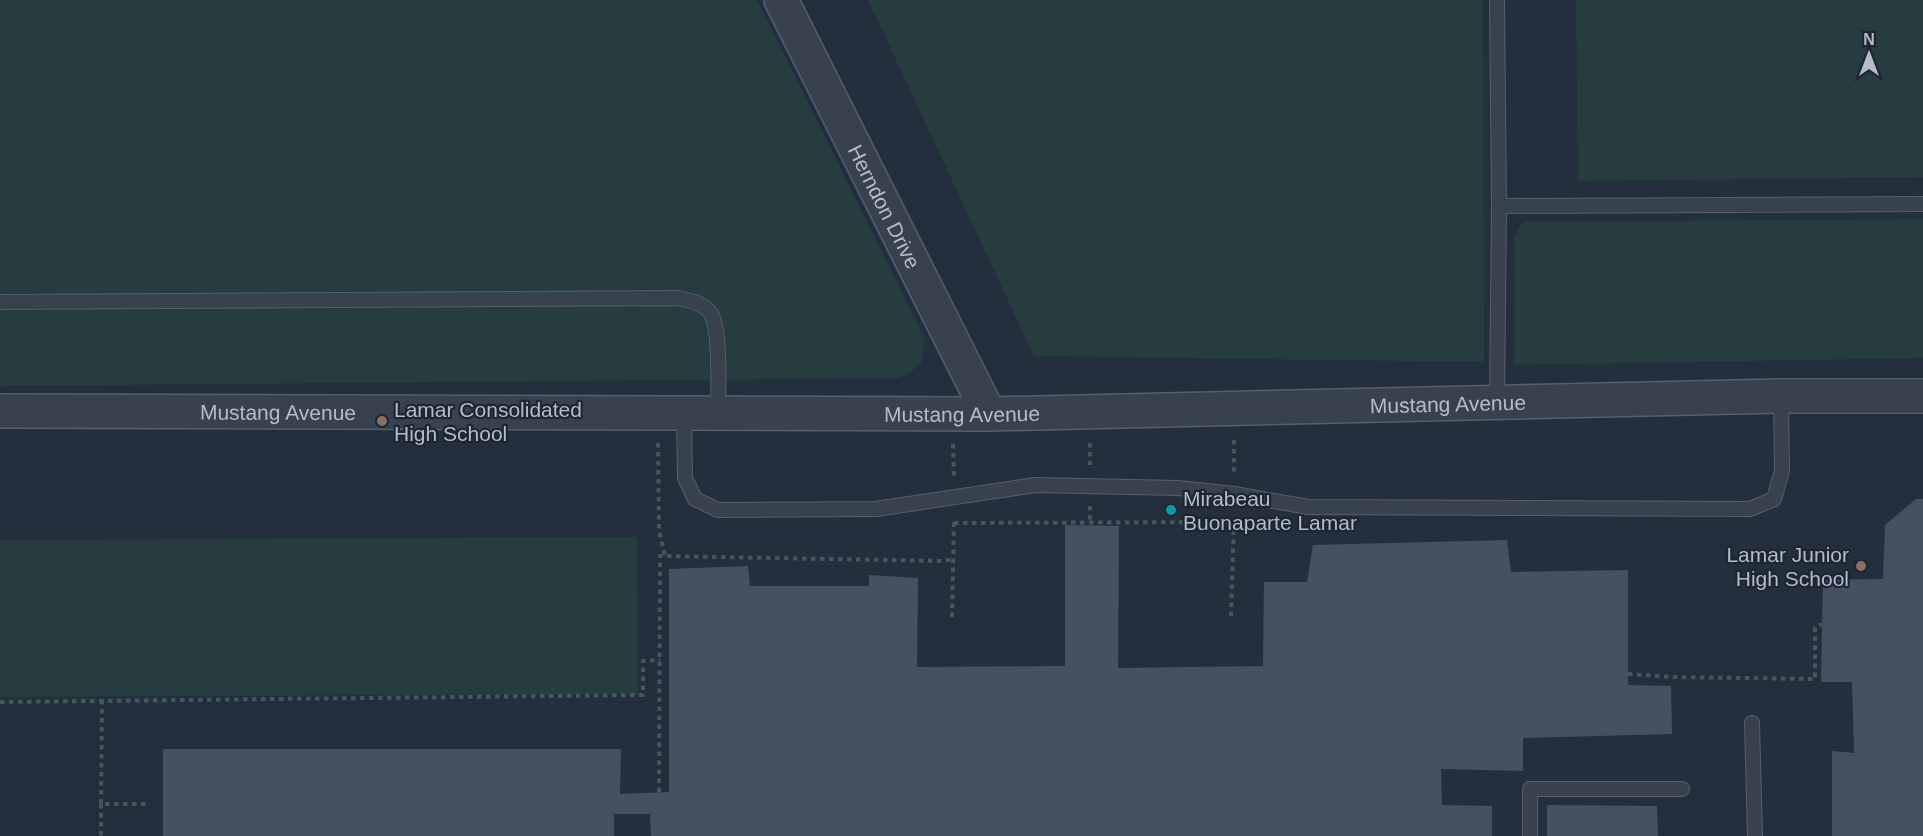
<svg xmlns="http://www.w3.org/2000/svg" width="1923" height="836" font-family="Helvetica,sans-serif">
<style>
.green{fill:#263c3f}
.building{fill:#455162}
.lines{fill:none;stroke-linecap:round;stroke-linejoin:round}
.service-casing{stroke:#565f6c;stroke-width:16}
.tertiary-casing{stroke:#565f6c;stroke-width:36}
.path{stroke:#44595c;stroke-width:4;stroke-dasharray:4.5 4.5;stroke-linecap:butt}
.service{stroke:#38414e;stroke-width:14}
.tertiary{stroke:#38414e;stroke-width:33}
.education-dot{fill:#8d6e63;stroke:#1d2633;stroke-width:2}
.culture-dot{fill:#0f9aa8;stroke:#1d2633;stroke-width:2}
.labels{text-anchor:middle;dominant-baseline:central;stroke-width:4.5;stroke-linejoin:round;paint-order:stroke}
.street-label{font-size:21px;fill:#b4bcc9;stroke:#1d2633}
.poi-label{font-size:21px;fill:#b4bcc9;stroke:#1d2633;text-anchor:start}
</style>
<rect width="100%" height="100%" fill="#242f3e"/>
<g class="green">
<path d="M0 0H757L925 339 921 364 906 375 897 378 0 386Z"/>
<path d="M868 0H1483L1484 362 1034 356Z"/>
<path d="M1576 0H1923V177L1578 181Z"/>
<path d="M1923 219V358L1514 365V237L1523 222Z"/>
<path d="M637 537 638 694 0 697V540Z"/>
</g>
<g class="building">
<path d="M1916 499H1923V836H1832V751L1854 753 1852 682H1821L1823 580 1883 579 1885 525Z"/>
<path d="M1065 525 1119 526 1118 668 1263 666 1264 582H1307L1313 545 1507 540 1511 572 1628 570V685L1671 686 1672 734 1523 738V771L1441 769 1442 805 1492 806V836H651L650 814H614V836H163V749H621L620 794 669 792V569L748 566 750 586H869V575L918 578 917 667 1065 666Z"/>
<path d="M1547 805 1657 806 1658 836H1547Z"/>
</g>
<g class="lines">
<g class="service-casing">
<g id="service">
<path d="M1497 0 1499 206 1497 403"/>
<path d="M1499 206 1923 204"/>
<path d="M0 302 678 298C689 300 704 303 711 314 721 330 718 393 718 413"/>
<path d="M684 413 685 478 695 499 718 510 876 509 1035 485 1178 488 1234 494 1308 507 1750 509 1774 499 1782 471 1781 396"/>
<path d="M1752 723 1755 836"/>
<path d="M1530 836V789H1682"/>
</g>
</g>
<g class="tertiary-casing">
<g id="tertiary">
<path id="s1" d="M781 0 989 414"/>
<path id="s2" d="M0 411 989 414 1781 396H1923"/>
</g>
</g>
<g class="path">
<path d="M1234 440V474"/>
<path d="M658 443 659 531 665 556"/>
<path d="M1090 443V465"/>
<path d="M953 444 954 478"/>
<path d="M1090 506V523"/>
<path d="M954 523 1259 522"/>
<path d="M1231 616 1234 521"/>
<path d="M952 617 954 522"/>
<path d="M1628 674 1671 677 1815 679V628L1822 624"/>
<path d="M102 700 101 804H150"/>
<path d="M0 702 643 695V661L660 660"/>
<path d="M659 792 660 556 943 561 954 559"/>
<path d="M101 804V836"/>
</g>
<use href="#service" class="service"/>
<use href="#tertiary" class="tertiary"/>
</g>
<g class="education-dot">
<circle cx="382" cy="421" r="6"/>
<circle cx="1861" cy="566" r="6"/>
</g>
<circle class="culture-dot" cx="1171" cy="510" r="6"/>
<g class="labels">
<g class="street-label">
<text stroke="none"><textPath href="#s1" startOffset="231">Herndon Drive</textPath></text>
<text stroke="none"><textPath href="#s2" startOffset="1448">Mustang Avenue</textPath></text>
<text stroke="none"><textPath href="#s2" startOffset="278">Mustang Avenue</textPath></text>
<text stroke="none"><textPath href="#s2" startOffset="962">Mustang Avenue</textPath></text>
</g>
<g class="poi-label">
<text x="394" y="409">Lamar Consolidated<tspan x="394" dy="24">High School</tspan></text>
<text x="1183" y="498">Mirabeau<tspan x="1183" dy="24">Buonaparte Lamar</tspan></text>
<text x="1849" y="554" text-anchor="end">Lamar Junior<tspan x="1849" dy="24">High School</tspan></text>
</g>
</g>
<g transform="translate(1869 54)" stroke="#1d2633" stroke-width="4.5" paint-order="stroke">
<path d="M0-4.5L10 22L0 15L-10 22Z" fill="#b4bcc9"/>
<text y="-9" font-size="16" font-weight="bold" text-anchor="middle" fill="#b4bcc9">N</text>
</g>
</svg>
